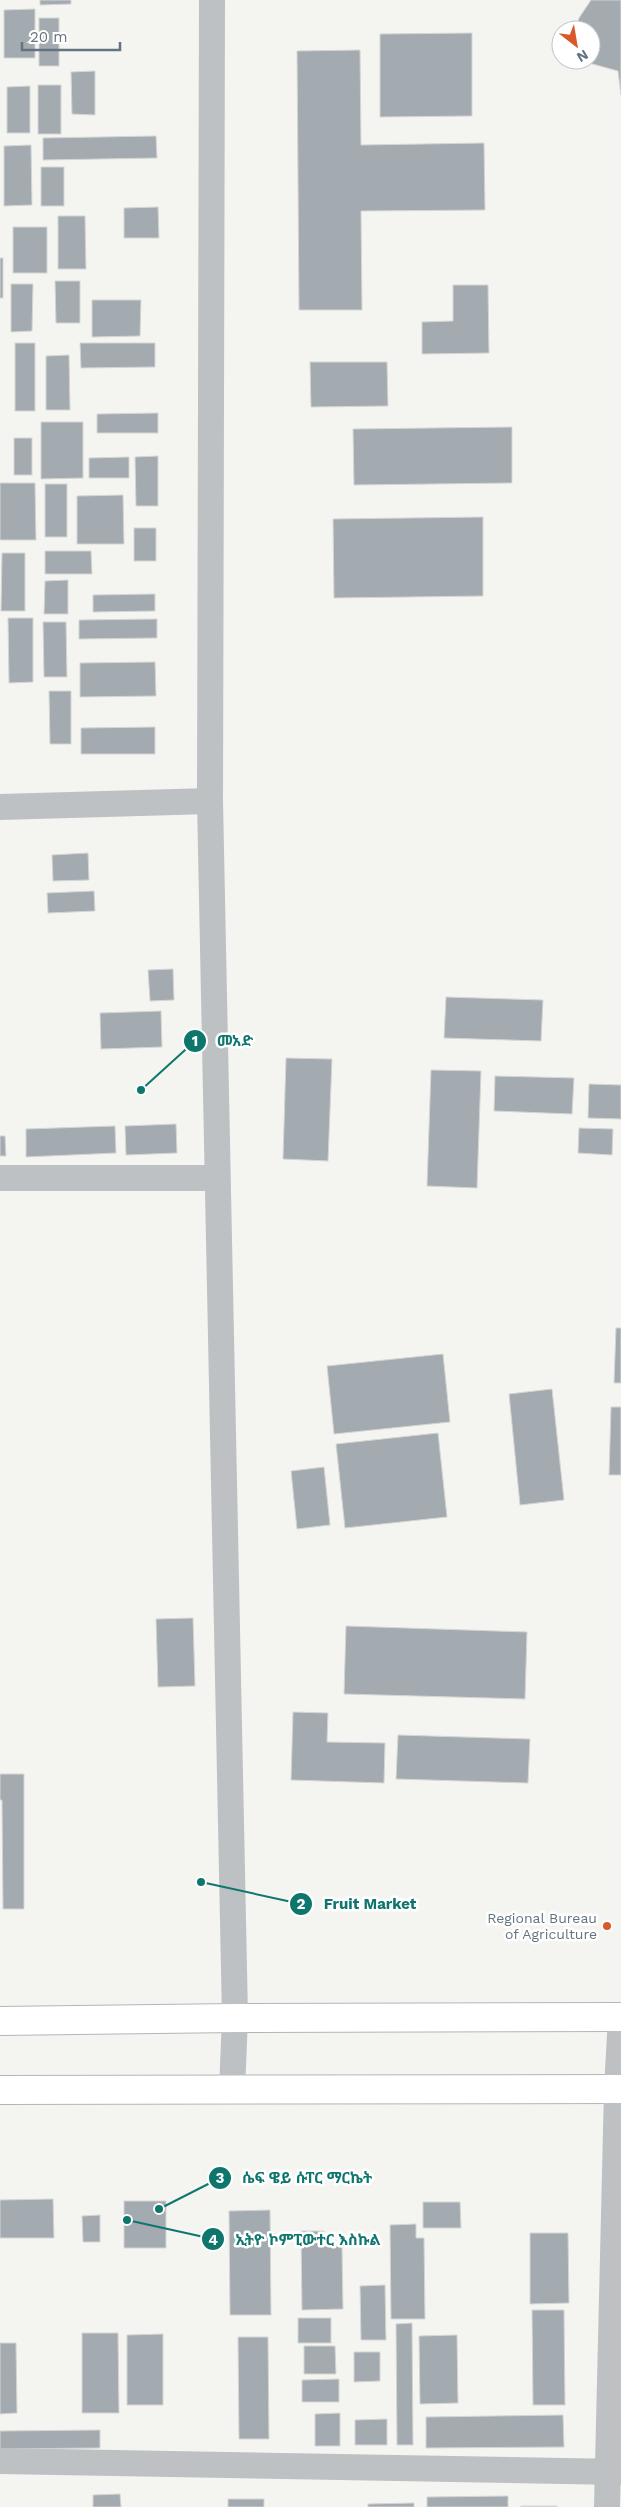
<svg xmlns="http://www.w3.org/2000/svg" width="621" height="2507" font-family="'Work Sans','Noto Sans Ethiopic',sans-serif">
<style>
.building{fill:#a3abb1;stroke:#d5d5d3}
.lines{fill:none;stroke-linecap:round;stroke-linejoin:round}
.secondary-casing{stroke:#b2b6ba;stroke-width:30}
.minor{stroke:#bdc1c4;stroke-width:26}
.secondary{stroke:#fff;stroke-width:28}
.poi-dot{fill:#da592a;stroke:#fff;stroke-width:2}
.labels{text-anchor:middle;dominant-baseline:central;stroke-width:5;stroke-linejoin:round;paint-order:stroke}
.poi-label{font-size:14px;fill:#647380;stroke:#fff;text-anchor:end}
.leader{fill:none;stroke:#0f766e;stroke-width:2}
.callout-dot{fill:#0f766e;stroke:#fff;stroke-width:2}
.mark-label{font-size:15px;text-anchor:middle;font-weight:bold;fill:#fff}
.callout-label{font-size:15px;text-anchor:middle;font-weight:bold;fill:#0f766e;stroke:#fff;stroke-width:5;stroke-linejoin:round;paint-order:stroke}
</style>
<rect width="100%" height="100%" fill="#f4f4f0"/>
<g class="building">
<path d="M40 0H71V4L40 5Z"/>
<path d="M591 0H621V95L618 71 578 60H591V30H576L579 18Z"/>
<path d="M35 9V58H4V10Z"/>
<rect x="39" y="18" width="20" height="48"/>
<path d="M472 33V116L380 117V34Z"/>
<path d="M360 50 361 145 484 143 485 210 361 211 362 310H299L297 51Z"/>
<path d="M95 71V115L72 114 71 72Z"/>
<rect x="38" y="85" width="23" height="49"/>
<path d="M30 86V133H7V87Z"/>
<path d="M156 136 157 158 43 160V138Z"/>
<path d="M31 145 32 205 4 206V146Z"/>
<rect x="41" y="167" width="23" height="39"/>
<path d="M158 207 159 238H124V208Z"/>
<path d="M58 216H85L86 269H58Z"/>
<rect x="13" y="227" width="34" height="46"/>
<rect x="0" y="258" width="3" height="40"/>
<path d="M55 281H80V323H56Z"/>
<path d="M11 284H33L32 331 11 332Z"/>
<path d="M453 285H488L489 353 422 354V322L453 321Z"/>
<path d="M92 300H141L140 336 92 337Z"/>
<rect x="15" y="343" width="20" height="68"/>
<path d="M80 343H155V367L81 368Z"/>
<path d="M69 355 70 410H46V356Z"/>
<path d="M310 362H387L388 406 311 407Z"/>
<path d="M158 413V433H97V414Z"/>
<path d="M41 422H83V478L41 479Z"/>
<path d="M512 427V483L354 485 353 429Z"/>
<rect x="14" y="438" width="18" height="37"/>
<path d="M158 456V506H136L135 457Z"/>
<path d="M129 457V478H89V458Z"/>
<path d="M0 483H35L36 540H0Z"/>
<rect x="45" y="484" width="22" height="53"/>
<path d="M123 495 124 544H77V496Z"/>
<path d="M483 517V596L334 598 333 519Z"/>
<rect x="134" y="528" width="22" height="33"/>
<path d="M45 551H91L92 574H45Z"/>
<path d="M2 553H25V611H1Z"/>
<path d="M68 580V614H44L45 581Z"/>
<path d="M155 594V611L93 612V595Z"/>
<path d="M8 618H33V682L9 683Z"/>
<path d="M157 619V638L79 639V620Z"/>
<path d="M43 622H66L67 677H44Z"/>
<path d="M155 662 156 696 80 697V663Z"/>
<path d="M49 691H71V744H50Z"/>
<path d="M155 727V754H81V728Z"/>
<path d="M88 853 89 880 53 881 52 855Z"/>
<path d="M94 891 95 911 48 913 47 893Z"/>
<path d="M173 969 174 1000 150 1001 148 970Z"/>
<path d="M446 997 543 1000 541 1041 444 1038Z"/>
<path d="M161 1011 162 1047 101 1049 100 1013Z"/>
<path d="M286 1058 332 1059 328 1161 283 1159Z"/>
<path d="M431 1070 481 1071 477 1188 427 1186Z"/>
<path d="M495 1076 574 1078 572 1114 494 1111Z"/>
<path d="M589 1084 621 1085V1119L588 1118Z"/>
<path d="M176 1124 177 1153 126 1155 125 1126Z"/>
<path d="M115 1126 116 1153 26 1157V1129Z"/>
<path d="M579 1128 613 1129 612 1155 578 1153Z"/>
<path d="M0 1136H5L6 1156H0Z"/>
<path d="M616 1328H621V1383H614Z"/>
<path d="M443 1354 450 1422 334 1434 327 1366Z"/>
<path d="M552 1389 564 1500 520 1505 509 1394Z"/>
<path d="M611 1407H621V1475H609Z"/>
<path d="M438 1433 447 1517 345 1528 336 1444Z"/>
<path d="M324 1467 330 1525 297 1529 291 1471Z"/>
<path d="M193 1618 195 1686 158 1687 156 1619Z"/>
<path d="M346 1626 527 1632 525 1699 344 1694Z"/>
<path d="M293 1712 328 1713 327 1742 385 1743 384 1783 291 1780Z"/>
<path d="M398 1735 530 1739 528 1783 396 1779Z"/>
<path d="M0 1774H24V1909H3L2 1800H0Z"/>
<path d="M53 2199 54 2238H0V2200Z"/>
<rect x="124" y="2201" width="42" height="47"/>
<path d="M423 2202H460L461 2228H423Z"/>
<path d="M270 2210 271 2315H230L229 2211Z"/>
<path d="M100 2215V2242H83L82 2216Z"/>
<path d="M416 2224V2238H424L425 2319H391L390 2225Z"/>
<path d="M301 2231H324L323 2246H342L343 2309 302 2310Z"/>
<path d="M530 2233H568L569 2303 530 2304Z"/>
<path d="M385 2285 386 2340H361L360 2286Z"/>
<path d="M532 2310H564L565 2405H533Z"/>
<rect x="298" y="2318" width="33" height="25"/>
<path d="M412 2323 413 2445H397L396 2324Z"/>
<path d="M82 2333H118L119 2413H82Z"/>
<path d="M163 2334V2405H127V2335Z"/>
<path d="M457 2335 458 2403 420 2404 419 2336Z"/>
<path d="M238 2337H268L269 2439H239Z"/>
<path d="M0 2343H16L17 2413 0 2414Z"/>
<path d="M304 2346H335L336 2374H304Z"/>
<path d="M354 2352H380V2381L354 2382Z"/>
<path d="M339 2379V2402H302V2380Z"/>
<path d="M340 2413V2446H315V2414Z"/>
<path d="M563 2415 564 2447 426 2448V2417Z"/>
<path d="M387 2419V2445H355V2420Z"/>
<path d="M100 2430V2448L0 2449V2431Z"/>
<path d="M120 2494 121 2507H93V2495Z"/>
<path d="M508 2496V2507H427V2497Z"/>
<rect x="228" y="2499" width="36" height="8"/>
<path d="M414 2503V2507H368V2504Z"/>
<rect x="521" y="2506" width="36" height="1"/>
</g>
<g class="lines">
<g class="secondary-casing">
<g id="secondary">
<path d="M0 2021 235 2018 621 2017"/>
<path d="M0 2090 621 2089"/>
</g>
</g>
<g class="minor">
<path d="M212 0 210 801 235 2018 232 2090"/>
<path d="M0 807 210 801"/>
<path d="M0 1178H216"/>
<path d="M0 2461 621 2472"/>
<path d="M607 2507 617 2089 621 2017"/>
</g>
<use href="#secondary" class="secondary"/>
</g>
<circle class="poi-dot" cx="607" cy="1926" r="5"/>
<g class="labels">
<g class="poi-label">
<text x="597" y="1918">Regional Bureau<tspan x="597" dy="16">of Agriculture</tspan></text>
</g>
</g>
<path class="leader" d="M141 1090L195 1041M201 1882L301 1904M159 2209L220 2178M127 2220L213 2239"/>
<g class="callout-dot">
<circle cx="141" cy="1090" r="5"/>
<circle cx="201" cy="1882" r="5"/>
<circle cx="159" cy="2209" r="5"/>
<circle cx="127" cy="2220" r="5"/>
<circle cx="195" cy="1041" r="12"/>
<circle cx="301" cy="1904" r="12"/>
<circle cx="220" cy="2178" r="12"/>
<circle cx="213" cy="2239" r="12"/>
</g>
<g class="mark-label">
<text x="195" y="1046">1</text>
<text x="301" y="1909">2</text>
<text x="220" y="2183">3</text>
<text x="213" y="2245">4</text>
</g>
<g class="callout-label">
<text x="235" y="1046">መአድ</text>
<text x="370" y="1909">Fruit Market</text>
<text x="307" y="2183">ሴፍ ዌይ ሱፐር ማርኬት</text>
<text x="308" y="2245">ኢትዮ ኮምፒውተር እስኩል</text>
</g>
<g transform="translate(576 45) rotate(149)"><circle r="24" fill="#ffffff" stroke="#c1c7cc"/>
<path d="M0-4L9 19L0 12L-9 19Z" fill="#da592a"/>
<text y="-8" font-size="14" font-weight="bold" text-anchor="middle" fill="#647380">N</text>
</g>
<path d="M22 42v8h98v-8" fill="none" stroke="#647380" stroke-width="2.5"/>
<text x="30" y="42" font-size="15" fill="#647380" stroke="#ffffff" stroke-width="4" paint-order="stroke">20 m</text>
</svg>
